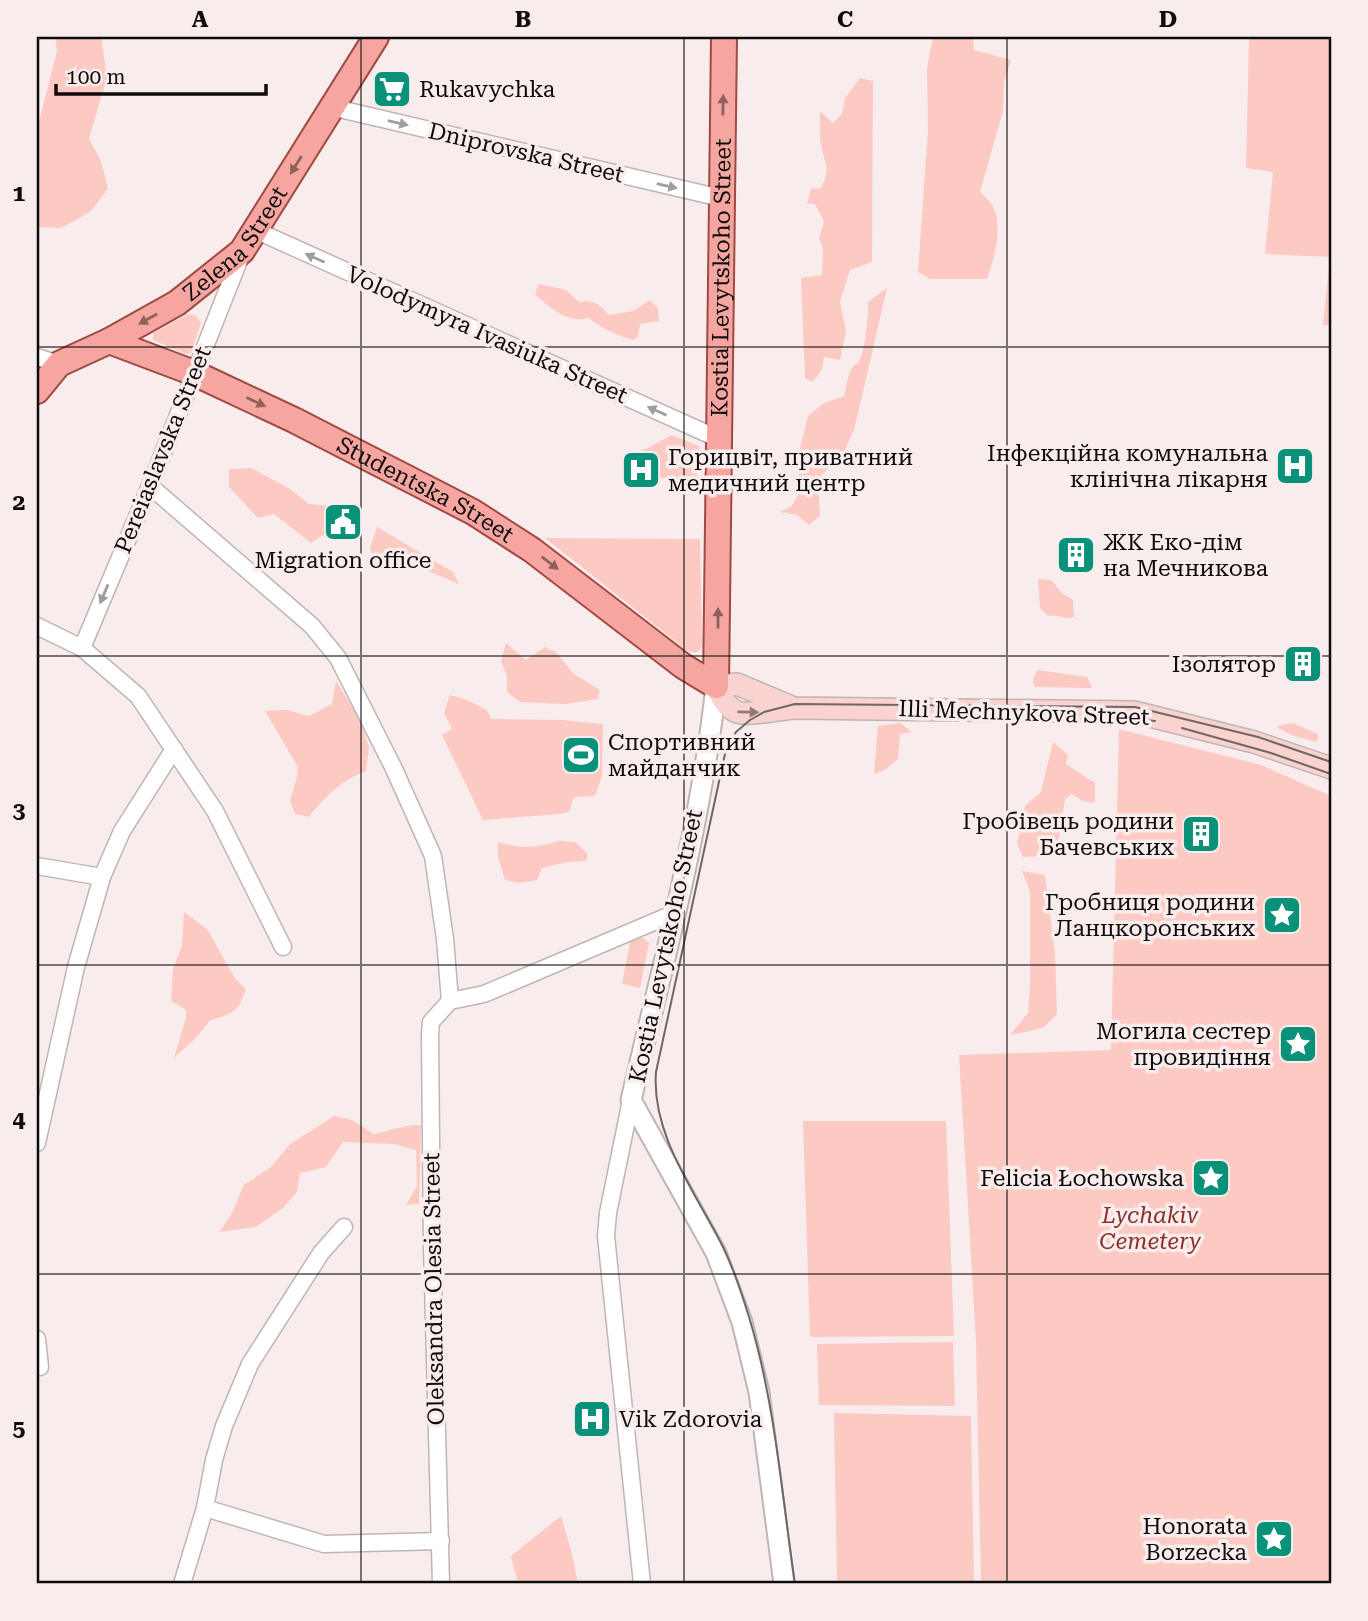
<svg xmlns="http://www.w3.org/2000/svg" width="1368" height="1621" font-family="'Roboto Serif',serif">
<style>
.green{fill:#fcc9c3}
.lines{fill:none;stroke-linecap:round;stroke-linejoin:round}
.minor-casing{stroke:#bfb5b3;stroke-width:19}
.tertiary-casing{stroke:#bfb5b3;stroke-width:23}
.secondary-casing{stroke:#bfb5b3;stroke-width:24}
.primary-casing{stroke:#a14943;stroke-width:28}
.minor{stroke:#fff;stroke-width:16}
.tertiary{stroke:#fff;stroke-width:19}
.secondary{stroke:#fad2d0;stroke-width:21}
.primary{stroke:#f5a6a0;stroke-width:24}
.tram{stroke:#6d6766;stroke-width:2}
.oneway{fill:#8e615d}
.oneway2{fill:#9f9e9e}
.oneway3{fill:#907978}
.grid{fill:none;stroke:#0f0c0c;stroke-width:2;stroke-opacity:0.55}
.labels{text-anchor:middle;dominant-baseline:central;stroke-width:7;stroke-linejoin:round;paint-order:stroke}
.poi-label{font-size:23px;fill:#0f0c0c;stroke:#f8edec;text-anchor:end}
.street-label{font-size:23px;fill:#0f0c0c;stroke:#f8edec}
.park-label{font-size:23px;font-style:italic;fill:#8d2e2a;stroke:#f8edec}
.neatline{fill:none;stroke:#0f0c0c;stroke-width:2.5}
.grid-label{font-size:23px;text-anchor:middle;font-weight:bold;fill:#0f0c0c}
</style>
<rect width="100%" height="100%" fill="#f8edec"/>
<g class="green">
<path d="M55 37H101L107 77 89 139 101 161 108 189 90 212 61 228 37 227V130L57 51Z"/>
<path d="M933 37H973L974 50 1011 60 1004 82 1003 111 980 192C984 196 989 200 992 205 1004 224 994 260 987 279H930L918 272 928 130 927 68Z"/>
<path d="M1249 37H1331V325H1323L1330 257 1265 254 1273 172 1246 168Z"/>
<path d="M860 78 873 81 872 262 850 270 840 302 846 331 840 360 824 357 822 369 813 382 805 378 801 278 822 275 823 248 819 239 824 221 815 204H807L811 189 821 188C831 169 825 164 821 145 819 134 820 122 820 111L833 123 842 114 845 98Z"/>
<path d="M539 284 566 290 579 302C594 299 599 304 609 315L633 311 650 300 658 308 659 321 640 324 638 337 633 340C616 335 603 329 589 318 567 324 550 308 535 294Z"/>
<path d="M887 288 854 430 843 454 818 479 820 516 809 525 797 515 780 512 792 506 799 493 798 456 808 416 824 403 844 396C846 387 848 375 852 368 857 360 856 368 860 359 865 349 869 314 868 302Z"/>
<path d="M188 314 196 316 201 323 191 353 186 354 153 340V333Z"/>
<path d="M672 435 699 446 697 479 662 478 656 475 646 455 640 457 638 453Z"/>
<path d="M251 468 290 489 309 504 331 506 329 518 334 532 326 533 311 543 274 514 258 518 229 487V469Z"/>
<path d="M377 527 453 572 459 584 416 566 397 572 374 561 370 548Z"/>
<path d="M545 538 700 539 702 643 700 650 695 653 689 652Z"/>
<path d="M1038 579 1051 580 1062 593 1073 600 1074 617C1064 620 1058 614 1048 616L1040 608Z"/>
<path d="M506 643 526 660 545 647 556 652 574 674 600 690 598 699 566 704 520 702 507 692V676L501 661Z"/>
<path d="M1037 670 1087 677 1092 688 1034 687 1033 679Z"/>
<path d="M336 681 360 720 369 747 366 771C343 779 324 797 309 817L295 814 290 801 297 777 298 767 265 711 286 710 309 716 332 704Z"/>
<path d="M450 695 465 699 487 710 491 719 562 720 603 724 602 776 595 796 574 797 569 812 559 814 483 820 442 735 452 729 444 713Z"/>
<path d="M900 723 912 732 900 734 898 759 885 770 874 774 878 726Z"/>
<path d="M1293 723 1318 734V739L1316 742 1291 735 1277 727 1280 725Z"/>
<path d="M1119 729 1261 765 1331 796V1584H981L976 1341 959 1055 1111 1050Z"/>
<path d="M1053 742 1068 755 1066 764 1095 783V803L1083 801 1072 794 1065 799 1057 851 1044 856 1023 857 1017 844 1025 806 1041 792Z"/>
<path d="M559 841 575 842 588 854 586 861 568 862 542 868 537 880 519 883 505 880 498 857V842C520 849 537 848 559 841Z"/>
<path d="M1022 871 1045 875 1055 953 1057 1014 1043 1028 1010 1035 1028 1013 1030 985V892Z"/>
<path d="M184 912 207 929 236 980 246 989C238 1012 234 1014 210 1020 201 1035 186 1046 174 1058L186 1018V1010L171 1001 173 969 182 946Z"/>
<path d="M642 937 649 943 640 988 622 984 630 942Z"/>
<path d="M334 1116 352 1120 374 1134C390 1131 405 1124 421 1125L419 1204 406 1205 417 1186 416 1150 393 1144 343 1142 326 1167 300 1173 297 1192 283 1208 256 1227 219 1232 231 1215 244 1185 271 1167 290 1144Z"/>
<path d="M803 1121H946L954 1336 810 1337Z"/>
<path d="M953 1342 955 1406 819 1405 817 1344Z"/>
<path d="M834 1413 971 1416 974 1584H837Z"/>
<path d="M561 1516 572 1554 578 1584H518L511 1556Z"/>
</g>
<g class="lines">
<g class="minor-casing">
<g id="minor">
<path d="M331 107 721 198"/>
<path d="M255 230 719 439"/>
<path d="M37 357 59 364"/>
<path d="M150 486 312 626 338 658 394 769 433 856 445 939 450 1001 484 994 675 913"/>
<path d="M37 626 82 648 138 696 215 811 283 947"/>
<path d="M82 648 150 486 242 253"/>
<path d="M37 866 102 877"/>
<path d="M631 1100 608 1213 606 1236 642 1584"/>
<path d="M37 1143 76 967 102 877 122 831 174 749"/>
<path d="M37 1339 40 1367"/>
<path d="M205 1508 324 1544 441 1541"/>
<path d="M182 1584 205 1508 214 1460 224 1426 250 1364 321 1253 344 1227"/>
<path d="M441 1584 432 1244 430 1034 431 1022 450 1001"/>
</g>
</g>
<g class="tertiary-casing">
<path id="tertiary" d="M716 686C701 826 663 963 631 1100L716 1253 742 1322 759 1392 784 1584"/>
</g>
<g class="secondary-casing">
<path id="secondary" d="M794 708 737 684 716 686C721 695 726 708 737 712 748 716 781 709 794 708L1134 712 1254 742 1331 768"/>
</g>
<g class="primary-casing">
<g id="primary">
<path id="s1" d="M109 341 194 373 294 420 473 512 532 550 683 666 716 686 724 37"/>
<path id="s2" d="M37 391 59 364 109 341 177 303 242 251 376 37"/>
</g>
</g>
<use href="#minor" class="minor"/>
<use href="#tertiary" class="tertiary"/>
<use href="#secondary" class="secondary"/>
<use href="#primary" class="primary"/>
<g class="tram">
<path d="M1107 717 1155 721"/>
<path d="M1182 728 1271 753 1331 774"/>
<path d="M795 1584C782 1496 775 1402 749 1317 742 1294 734 1270 723 1247 696 1193 651 1135 656 1072L725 754 736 732 750 720 764 712 795 704 1135 707 1258 737 1331 762"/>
</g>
</g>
<defs><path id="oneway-solid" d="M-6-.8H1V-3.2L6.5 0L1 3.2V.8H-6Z" transform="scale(1.75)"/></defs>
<g class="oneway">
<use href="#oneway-solid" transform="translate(723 105) rotate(-89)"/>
<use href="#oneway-solid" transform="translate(296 165) rotate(122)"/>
<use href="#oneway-solid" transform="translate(148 319) rotate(151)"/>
<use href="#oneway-solid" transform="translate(256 402) rotate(25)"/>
<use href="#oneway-solid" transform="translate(550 563) rotate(38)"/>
<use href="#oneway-solid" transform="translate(718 618) rotate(-90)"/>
</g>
<g class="oneway2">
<use href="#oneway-solid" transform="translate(398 123) rotate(13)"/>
<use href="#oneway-solid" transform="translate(667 186) rotate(13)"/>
<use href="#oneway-solid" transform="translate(315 258) rotate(-156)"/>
<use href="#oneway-solid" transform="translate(657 411) rotate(-156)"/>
<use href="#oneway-solid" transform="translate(104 594) rotate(113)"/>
</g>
<use class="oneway3" href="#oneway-solid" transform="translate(748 712) rotate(1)"/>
<path class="grid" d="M361 37V1584M684 37V1584M1007 37V1584M37 347H1331M37 656H1331M37 965H1331M37 1274H1331"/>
<defs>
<g id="supermarket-square" transform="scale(2.0125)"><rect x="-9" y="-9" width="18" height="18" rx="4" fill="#0a917a" stroke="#f8edec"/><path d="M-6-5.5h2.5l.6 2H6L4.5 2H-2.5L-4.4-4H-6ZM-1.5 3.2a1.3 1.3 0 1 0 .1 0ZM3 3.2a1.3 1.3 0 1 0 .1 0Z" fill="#fff"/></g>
<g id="hospital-square" transform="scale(2.0125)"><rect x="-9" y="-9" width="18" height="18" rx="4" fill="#0a917a" stroke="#f8edec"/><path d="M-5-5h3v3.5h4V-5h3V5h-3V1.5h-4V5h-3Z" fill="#fff"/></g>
<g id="civic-square" transform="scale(2.0125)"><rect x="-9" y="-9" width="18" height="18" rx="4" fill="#0a917a" stroke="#f8edec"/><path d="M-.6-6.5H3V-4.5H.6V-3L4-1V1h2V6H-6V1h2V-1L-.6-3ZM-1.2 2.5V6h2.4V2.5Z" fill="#fff"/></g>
<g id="building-square" transform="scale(2.0125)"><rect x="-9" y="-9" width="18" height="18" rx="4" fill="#0a917a" stroke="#f8edec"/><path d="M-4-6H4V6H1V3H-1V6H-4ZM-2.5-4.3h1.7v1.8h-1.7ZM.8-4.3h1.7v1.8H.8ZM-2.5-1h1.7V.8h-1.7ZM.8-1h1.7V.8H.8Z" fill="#fff"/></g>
<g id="stadium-square" transform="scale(2.0125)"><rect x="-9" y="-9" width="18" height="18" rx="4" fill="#0a917a" stroke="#f8edec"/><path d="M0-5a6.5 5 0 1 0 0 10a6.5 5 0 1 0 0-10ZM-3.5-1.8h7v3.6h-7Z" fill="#fff"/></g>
<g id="sight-square" transform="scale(2.0125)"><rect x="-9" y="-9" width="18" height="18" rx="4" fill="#0a917a" stroke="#f8edec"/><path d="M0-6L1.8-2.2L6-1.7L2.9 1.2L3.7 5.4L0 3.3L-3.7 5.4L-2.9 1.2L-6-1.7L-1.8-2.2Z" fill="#fff"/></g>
</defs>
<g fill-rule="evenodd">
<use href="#supermarket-square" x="392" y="89"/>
<use href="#hospital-square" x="1295" y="466"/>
<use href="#hospital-square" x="641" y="470"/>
<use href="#civic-square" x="343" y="522"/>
<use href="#building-square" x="1076" y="555"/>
<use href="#building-square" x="1303" y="664"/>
<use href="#stadium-square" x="581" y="755"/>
<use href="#building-square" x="1201" y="834"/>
<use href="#sight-square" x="1282" y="915"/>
<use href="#sight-square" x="1298" y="1044"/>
<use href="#sight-square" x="1211" y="1178"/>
<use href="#hospital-square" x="592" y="1419"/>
<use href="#sight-square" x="1274" y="1539"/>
</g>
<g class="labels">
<g class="poi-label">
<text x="419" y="89" text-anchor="start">Rukavychka</text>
<text x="1268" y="453">Інфекційна комунальна<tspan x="1268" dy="26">клінічна лікарня</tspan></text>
<text x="668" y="457" text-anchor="start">Горицвіт, приватний<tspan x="668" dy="26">медичний центр</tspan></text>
<text x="1103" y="542" text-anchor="start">ЖК Еко-дім<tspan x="1103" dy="26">на Мечникова</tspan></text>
<text x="343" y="560" text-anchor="middle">Migration office</text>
<text x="1276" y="664">Ізолятор</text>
<text x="608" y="742" text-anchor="start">Спортивний<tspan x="608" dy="26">майданчик</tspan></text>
<text x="1174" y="821">Гробівець родини<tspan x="1174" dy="26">Бачевських</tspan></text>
<text x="1255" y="902">Гробниця родини<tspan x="1255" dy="26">Ланцкоронських</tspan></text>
<text x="1271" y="1031">Могила сестер<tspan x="1271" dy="26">провидіння</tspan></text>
<text x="1184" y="1178">Felicia Łochowska</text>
<text x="619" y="1419" text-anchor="start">Vik Zdorovia</text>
<text x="1247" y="1526">Honorata<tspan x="1247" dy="26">Borzecka</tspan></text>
</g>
<g class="street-label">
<text transform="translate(526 153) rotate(13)">Dniprovska Street</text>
<text stroke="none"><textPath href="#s2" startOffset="252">Zelena Street</textPath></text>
<text stroke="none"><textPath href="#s1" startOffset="1110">Kostia Levytskoho Street</textPath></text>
<text transform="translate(487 335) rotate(24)">Volodymyra Ivasiuka Street</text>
<text transform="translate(163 450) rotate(-68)">Pereiaslavska Street</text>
<text stroke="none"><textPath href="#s1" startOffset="350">Studentska Street</textPath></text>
<text transform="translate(1024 713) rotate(2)">Illi Mechnykova Street</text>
<text transform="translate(666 946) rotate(-78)">Kostia Levytskoho Street</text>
<text transform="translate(434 1289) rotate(-91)">Oleksandra Olesia Street</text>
</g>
<g class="park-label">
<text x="1150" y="1215">Lychakiv<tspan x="1150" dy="26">Cemetery</tspan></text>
</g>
</g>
<rect width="1368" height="1621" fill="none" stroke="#f8edec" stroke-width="77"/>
<path d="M56 84v10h210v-10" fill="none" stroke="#0f0c0c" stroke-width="3.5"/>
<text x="66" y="84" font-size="21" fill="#0f0c0c" stroke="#f8edec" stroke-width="5" paint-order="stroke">100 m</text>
<rect x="38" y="38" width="1292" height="1544" class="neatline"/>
<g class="grid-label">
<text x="200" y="27">A</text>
<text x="523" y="27">B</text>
<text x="845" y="27">C</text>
<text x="1168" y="27">D</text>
<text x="19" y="201">1</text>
<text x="19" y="510">2</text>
<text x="19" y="818">3</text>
<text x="19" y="1127">4</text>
<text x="19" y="1436">5</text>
</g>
</svg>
